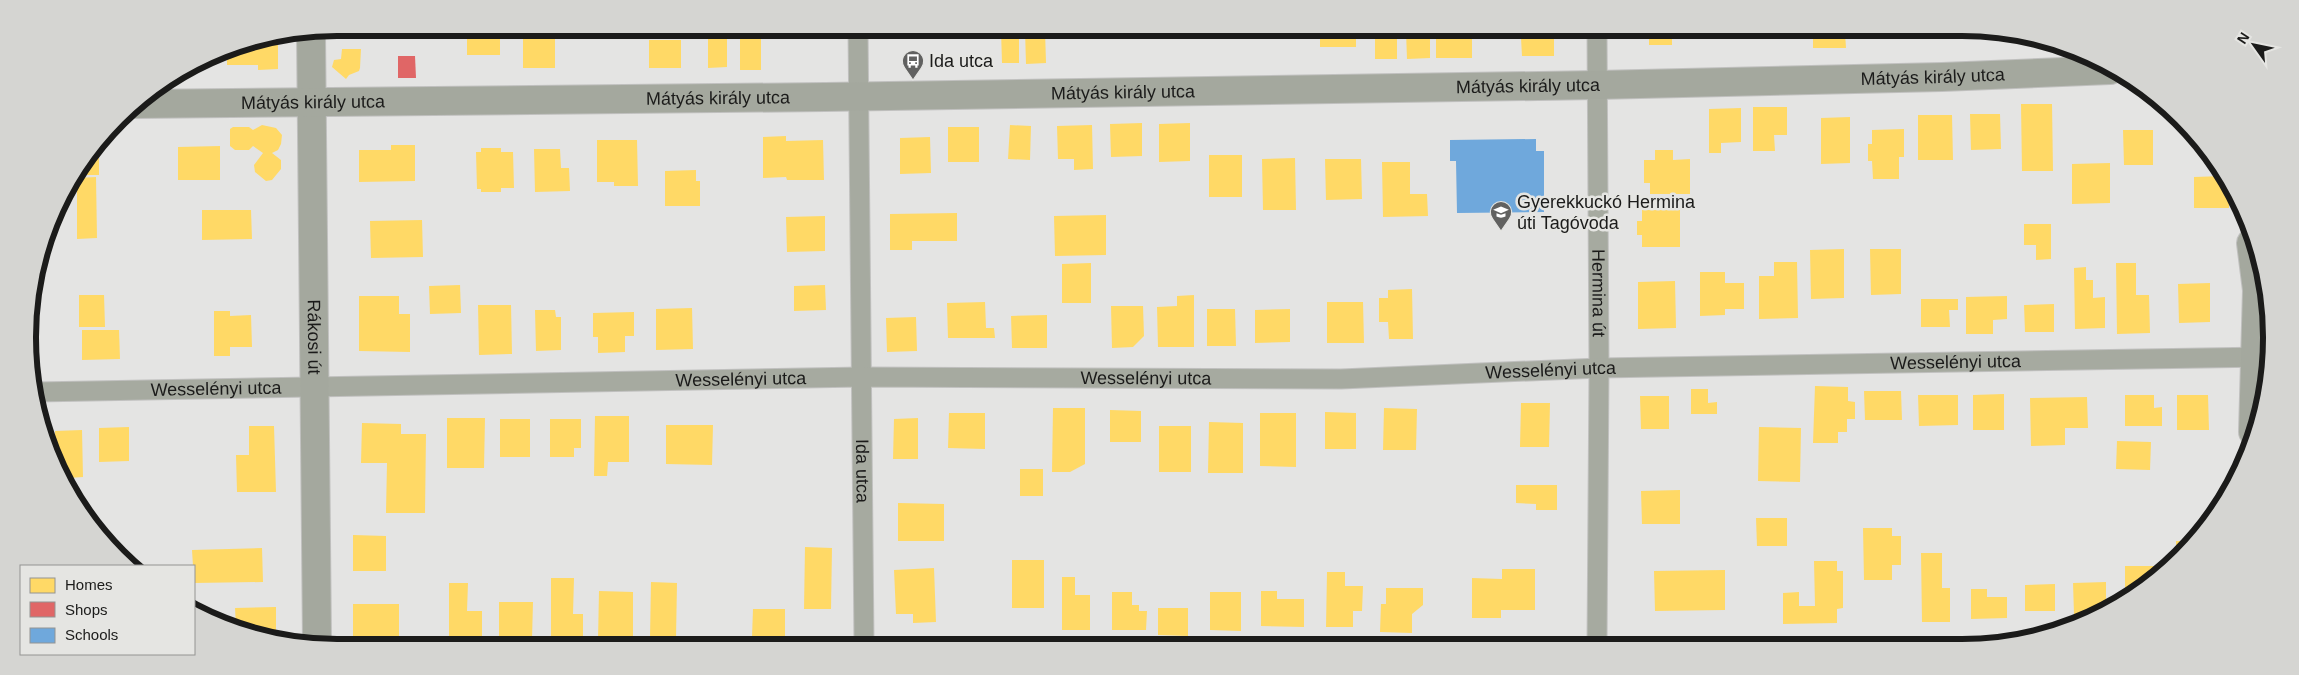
<svg xmlns="http://www.w3.org/2000/svg" width="2299" height="675" font-family="Helvetica,sans-serif">
<style>
.homes{fill:#ffd966}
.shops{fill:#e06666}
.schools{fill:#6fa8dc}
.lines{fill:none;stroke-linecap:round;stroke-linejoin:round}
.street-casing{stroke:#c0c0bf;stroke-width:21}
.secondary-casing{stroke:#c0c0bf;stroke-width:30}
.street{stroke:#a6aaa0;stroke-width:19}
.secondary{stroke:#a4a89e;stroke-width:28}
.labels{text-anchor:middle;dominant-baseline:central;stroke-width:5;stroke-linejoin:round;paint-order:stroke}
.poi-label{font-size:18px;fill:#1b1b1a;stroke:#e5e5e2;text-anchor:start}
.street-label{font-size:18px;fill:#1b1b1a;stroke:#e5e5e2}
.rim{fill:none;stroke:#1b1b1a;stroke-width:6}
</style>
<rect width="100%" height="100%" fill="#e4e4e3"/>
<g class="homes">
<rect x="467" y="28" width="33" height="27"/>
<path d="M595 28 636 29V32L595 30Z"/>
<path d="M708 29H727V67L708 68Z"/>
<rect x="740" y="29" width="21" height="41"/>
<rect x="885" y="29" width="18" height="4"/>
<path d="M1001 30H1019V63H1002Z"/>
<path d="M1025 30H1045L1046 63 1026 64Z"/>
<rect x="1320" y="31" width="36" height="16"/>
<rect x="1375" y="31" width="22" height="28"/>
<path d="M1406 31H1430V58L1407 59Z"/>
<rect x="1436" y="31" width="36" height="27"/>
<path d="M1532 32H1554V56H1522L1521 38H1532Z"/>
<rect x="1649" y="32" width="23" height="13"/>
<path d="M1813 33H1845L1846 48H1813Z"/>
<path d="M555 35V68H523V36Z"/>
<path d="M278 39V69L258 70V65H227V49Z"/>
<rect x="649" y="40" width="32" height="28"/>
<path d="M342 49H361L360 68 359 71 349 75 346 79 332 67 334 60 341 59Z"/>
<path d="M2021 104H2052L2053 171H2022Z"/>
<path d="M1753 107H1787V135H1774L1775 151H1753Z"/>
<path d="M1741 108V142L1721 143V153H1709V109Z"/>
<path d="M1970 114H2000L2001 149 1971 150Z"/>
<path d="M1918 115H1952L1953 160H1918Z"/>
<path d="M1850 117V163L1821 164V118Z"/>
<path d="M1142 123V156L1111 157 1110 124Z"/>
<path d="M1190 123V161L1159 162V124Z"/>
<path d="M262 125 276 128 282 135 281 144 278 150 272 153 281 160V169L272 180 266 181 255 172 254 165 263 153 253 146 249 150H235L230 146V129L233 127H249L253 130Z"/>
<path d="M1010 125 1031 126 1030 160 1008 159Z"/>
<path d="M1092 125 1093 169 1074 170V159H1058L1057 126Z"/>
<rect x="948" y="127" width="31" height="35"/>
<path d="M1904 129V157H1899V179H1873L1872 161H1868V144H1872V130Z"/>
<path d="M2123 130H2153V165H2124Z"/>
<path d="M786 136V141L823 140 824 180H787L786 177 763 178V137Z"/>
<path d="M930 137 931 173 900 174V138Z"/>
<path d="M597 140H637L638 186H614V182H597Z"/>
<path d="M391 145H415V181L359 182V150H391Z"/>
<path d="M220 146V180H178V147Z"/>
<path d="M481 148H501V152H513L514 188H501V192H481V189H477L476 152H481Z"/>
<path d="M99 149V175H79L88 163Z"/>
<path d="M534 149H560L561 168H569L570 191 535 192Z"/>
<path d="M1655 150H1673V160L1690 159V194H1650V183H1644V160H1655Z"/>
<rect x="1209" y="155" width="33" height="42"/>
<path d="M1295 158 1296 210H1263L1262 159Z"/>
<path d="M1325 159H1361L1362 199 1326 200Z"/>
<path d="M1382 162H1410V194H1427L1428 216 1383 217Z"/>
<path d="M2110 163V203L2072 204V164Z"/>
<path d="M696 170V181H700V206H665V171Z"/>
<path d="M2224 176 2229 189V208H2194V177Z"/>
<path d="M96 177 97 238 77 239V178Z"/>
<path d="M202 210H251L252 239 202 240Z"/>
<path d="M1642 210H1680V247H1642V235H1637V221H1642Z"/>
<path d="M957 213V241H912V250H890V214Z"/>
<path d="M1106 215V255L1055 256 1054 216Z"/>
<path d="M825 216V251L787 252 786 217Z"/>
<path d="M422 220 423 257 371 258 370 221Z"/>
<path d="M2024 224H2051V259L2036 260V245H2024Z"/>
<path d="M1844 249V298L1811 299 1810 250Z"/>
<path d="M1870 249H1901V294L1871 295Z"/>
<path d="M1774 262H1797L1798 318 1759 319V276H1774Z"/>
<path d="M1091 263V303H1062V264Z"/>
<path d="M2116 263H2136V295H2149L2150 333 2117 334Z"/>
<path d="M2086 267V280H2093V298L2105 297V328L2075 329 2074 268Z"/>
<path d="M1700 272H1725V283H1744V309H1725V315L1700 316Z"/>
<path d="M1675 281 1676 328 1638 329V282Z"/>
<path d="M2210 283V322L2179 323 2178 284Z"/>
<path d="M460 285 461 313 430 314 429 286Z"/>
<path d="M825 285 826 310 794 311V286Z"/>
<path d="M1412 289 1413 339H1389L1388 322H1379V298H1388V290Z"/>
<path d="M79 295H104L105 327H79Z"/>
<path d="M1194 295V347H1158L1157 307 1177 306V296Z"/>
<path d="M359 296H399V314H410V352L359 351Z"/>
<path d="M2007 296V319L1993 320V334H1966V297Z"/>
<path d="M1921 299H1958V310H1949L1950 327H1921Z"/>
<path d="M985 302 986 328H994L995 338H948L947 303Z"/>
<path d="M1327 302H1363L1364 343H1327Z"/>
<path d="M2054 304V332H2025L2024 305Z"/>
<path d="M478 305H511L512 354 479 355Z"/>
<path d="M1111 306H1143L1144 336 1133 347 1112 348Z"/>
<path d="M692 308 693 349 656 350V309Z"/>
<path d="M1207 309H1235L1236 346H1207Z"/>
<path d="M1290 309V342L1255 343V310Z"/>
<path d="M535 310H555L556 317H561V350L536 351Z"/>
<path d="M214 311H230V316L251 315 252 347H230V356H214Z"/>
<path d="M634 312V336H625V352L598 353V337H593V313Z"/>
<path d="M1047 315V348H1012L1011 316Z"/>
<path d="M916 317 917 351 887 352 886 318Z"/>
<path d="M82 330H119L120 359 82 360Z"/>
<path d="M1815 386 1848 387V401L1855 402V419H1847V432H1838V443H1813Z"/>
<path d="M1691 389H1708V403L1717 402V414H1691Z"/>
<path d="M1864 391H1901L1902 420H1865Z"/>
<path d="M2004 394V430H1973V395Z"/>
<path d="M1918 395H1958V425L1919 426Z"/>
<path d="M2125 395H2154V408L2162 407V426H2125Z"/>
<path d="M2177 395H2208L2209 430H2177Z"/>
<path d="M1640 396H1669V429H1641Z"/>
<path d="M2087 397 2088 428H2065V445L2031 446 2030 398Z"/>
<path d="M1521 403H1550L1549 447H1520Z"/>
<path d="M1053 408H1085V464L1070 472H1052Z"/>
<path d="M1384 408 1417 409 1416 450H1383Z"/>
<path d="M1110 410 1141 411V442H1110Z"/>
<path d="M1325 412 1356 413V449H1325Z"/>
<path d="M949 413H985V449L948 448Z"/>
<path d="M1260 413H1296V467L1260 466Z"/>
<path d="M595 416H629V462H608L607 476H594Z"/>
<path d="M447 418H485L484 468H447Z"/>
<path d="M918 418V459H893L894 419Z"/>
<rect x="500" y="419" width="30" height="38"/>
<path d="M550 419H581V448H574V457H550Z"/>
<path d="M1209 422 1243 423V473H1208Z"/>
<path d="M362 423 401 424V434H426L425 513H386L387 463H361Z"/>
<path d="M666 425H713L712 465 666 464Z"/>
<path d="M249 426H274L276 492H237L236 455H249Z"/>
<rect x="1159" y="426" width="32" height="46"/>
<path d="M129 427V461L99 462V428Z"/>
<path d="M1759 427 1801 428 1800 482 1758 481Z"/>
<path d="M82 430 83 477 68 478 47 437 55 436V431Z"/>
<path d="M2117 441 2151 442 2150 470 2116 469Z"/>
<rect x="1020" y="469" width="23" height="27"/>
<path d="M1516 485H1557V510H1536V504L1516 503Z"/>
<path d="M1680 490V524H1642L1641 491Z"/>
<path d="M898 503 944 504V541H898Z"/>
<path d="M1756 518H1787V546H1757Z"/>
<path d="M1863 528H1892V536H1901V565H1892V580H1864Z"/>
<path d="M353 535 386 536V571H353Z"/>
<path d="M2176 541H2190L2176 559Z"/>
<path d="M805 547 832 548 831 609H804Z"/>
<path d="M262 548 263 582 194 583 192 550Z"/>
<path d="M1921 553H1942V588H1950V622H1922Z"/>
<rect x="1012" y="560" width="32" height="48"/>
<path d="M1814 561H1837V571H1843V608L1837 609V623L1783 624V593L1799 592V606H1815Z"/>
<path d="M2125 566H2157V577L2125 598Z"/>
<path d="M934 568 936 622 913 623V614H896L894 570Z"/>
<path d="M1502 569H1535V610H1501V618H1472V578L1502 579Z"/>
<path d="M1725 570V610L1655 611 1654 571Z"/>
<path d="M1327 572H1345V586H1363L1362 611H1353V627H1326Z"/>
<path d="M1062 577H1075V595H1090V630H1062Z"/>
<path d="M551 578H574L573 614H583V637H551Z"/>
<path d="M651 582 677 583 676 638H650Z"/>
<path d="M2106 582V611L2101 614H2074L2073 583Z"/>
<path d="M449 583H468L467 611H482V640H449Z"/>
<path d="M2055 584V611H2025V585Z"/>
<path d="M1386 588H1423V605L1412 614V633L1380 632 1381 604H1386Z"/>
<path d="M1971 589H1987V597H2007V618L1971 619Z"/>
<path d="M599 591 633 592V640H598Z"/>
<path d="M1261 591H1277V599H1304V627L1261 626Z"/>
<path d="M1112 592H1132V605H1139V611H1147L1146 630H1112Z"/>
<path d="M1210 592H1241V631L1210 630Z"/>
<path d="M499 602H533L532 639 499 638Z"/>
<rect x="353" y="604" width="46" height="34"/>
<path d="M276 607V641L236 626 235 608Z"/>
<path d="M1158 608H1188V636L1158 635Z"/>
<path d="M753 609H785V637H752Z"/>
</g>
<path class="shops" d="M398 56H415L416 78H398Z"/>
<path class="schools" d="M1536 139V151H1544V212L1457 213 1456 161H1450V140Z"/>
<g class="lines">
<g class="street-casing">
<g id="street">
<path id="s1" d="M858 29 864 643"/>
<path id="s2" d="M1597 32 1599 368 1597 644"/>
<path id="s3" d="M36 392 862 377 1341 379 1599 368 2266 357"/>
</g>
</g>
<g class="secondary-casing">
<g id="secondary">
<path id="s4" d="M311 33 317 642"/>
<path id="s5" d="M134 104 825 97 1597 85 1942 77 2110 70"/>
<path d="M2251 243 2257 290 2253 432"/>
</g>
</g>
<use href="#street" class="street"/>
<use href="#secondary" class="secondary"/>
</g>
<defs>
<g id="bus-pin" transform="scale(1.125)"><path d="M0 17L-7.5 6A9.5 9.5 0 1 1 7.5 6Z" fill="#616160" stroke="#e5e5e2"/><path d="M-5-6H5V4H4V6H2V4H-2V6H-4V4H-5ZM-3.5-4V0h7V-4ZM-3.5 1.2v1.5H-2V1.2ZM2 1.2v1.5H3.5V1.2Z" fill="#fff"/></g>
<g id="school-pin" transform="scale(1.125)"><path d="M0 17L-7.5 6A9.5 9.5 0 1 1 7.5 6Z" fill="#616160" stroke="#e5e5e2"/><path d="M0-5L7-2L0 1L-7-2ZM-4 1L0 2.5L4 1V4Q0 6-4 4Z" fill="#fff"/></g>
</defs>
<g fill-rule="evenodd">
<use href="#bus-pin" x="913" y="61"/>
<use href="#school-pin" x="1501" y="212"/>
</g>
<g class="labels">
<g class="poi-label">
<text x="929" y="61">Ida utca</text>
<text x="1517" y="202">Gyerekkuckó Hermina<tspan x="1517" dy="21">úti Tagóvoda</tspan></text>
</g>
<g class="street-label">
<text stroke="none"><textPath href="#s5" startOffset="1799">Mátyás király utca</textPath></text>
<text stroke="none"><textPath href="#s5" startOffset="1394">Mátyás király utca</textPath></text>
<text stroke="none"><textPath href="#s5" startOffset="989">Mátyás király utca</textPath></text>
<text stroke="none"><textPath href="#s5" startOffset="584">Mátyás király utca</textPath></text>
<text stroke="none"><textPath href="#s5" startOffset="179">Mátyás király utca</textPath></text>
<text stroke="none"><textPath href="#s2" startOffset="261">Hermina út</textPath></text>
<text stroke="none"><textPath href="#s4" startOffset="304">Rákosi út</textPath></text>
<text stroke="none"><textPath href="#s3" startOffset="1920">Wesselényi utca</textPath></text>
<text stroke="none"><textPath href="#s3" startOffset="1515">Wesselényi utca</textPath></text>
<text stroke="none"><textPath href="#s3" startOffset="1110">Wesselényi utca</textPath></text>
<text stroke="none"><textPath href="#s3" startOffset="705">Wesselényi utca</textPath></text>
<text stroke="none"><textPath href="#s3" startOffset="180">Wesselényi utca</textPath></text>
<text stroke="none"><textPath href="#s1" startOffset="442">Ida utca</textPath></text>
</g>
</g>
<path d="M0 0H2299V675H0ZM337 36H1962A301 301 0 0 1 2263 337V338A301 301 0 0 1 1962 639H337A301 301 0 0 1 36 338V337A301 301 0 0 1 337 36Z" fill="#d5d5d2" fill-rule="evenodd"/>
<path class="rim" d="M337 36H1962A301 301 0 0 1 2263 337V338A301 301 0 0 1 1962 639H337A301 301 0 0 1 36 338V337A301 301 0 0 1 337 36Z"/>
<rect x="20" y="565" width="175" height="90" fill="#e5e5e2" stroke="#949492"/>
<rect x="30" y="578" width="25" height="15" fill="#ffd966" stroke="#949492"/>
<text x="65" y="590" font-size="15" fill="#1b1b1a">Homes</text>
<rect x="30" y="602" width="25" height="15" fill="#e06666" stroke="#949492"/>
<text x="65" y="615" font-size="15" fill="#1b1b1a">Shops</text>
<rect x="30" y="628" width="25" height="15" fill="#6fa8dc" stroke="#949492"/>
<text x="65" y="640" font-size="15" fill="#1b1b1a">Schools</text>
<g transform="translate(2254 45) rotate(303)" stroke="#e5e5e2" stroke-width="4" paint-order="stroke">
<path d="M0-4L9 19L0 12L-9 19Z" fill="#1b1b1a"/>
<text y="-8" font-size="14" font-weight="bold" text-anchor="middle" fill="#1b1b1a">N</text>
</g>
</svg>
